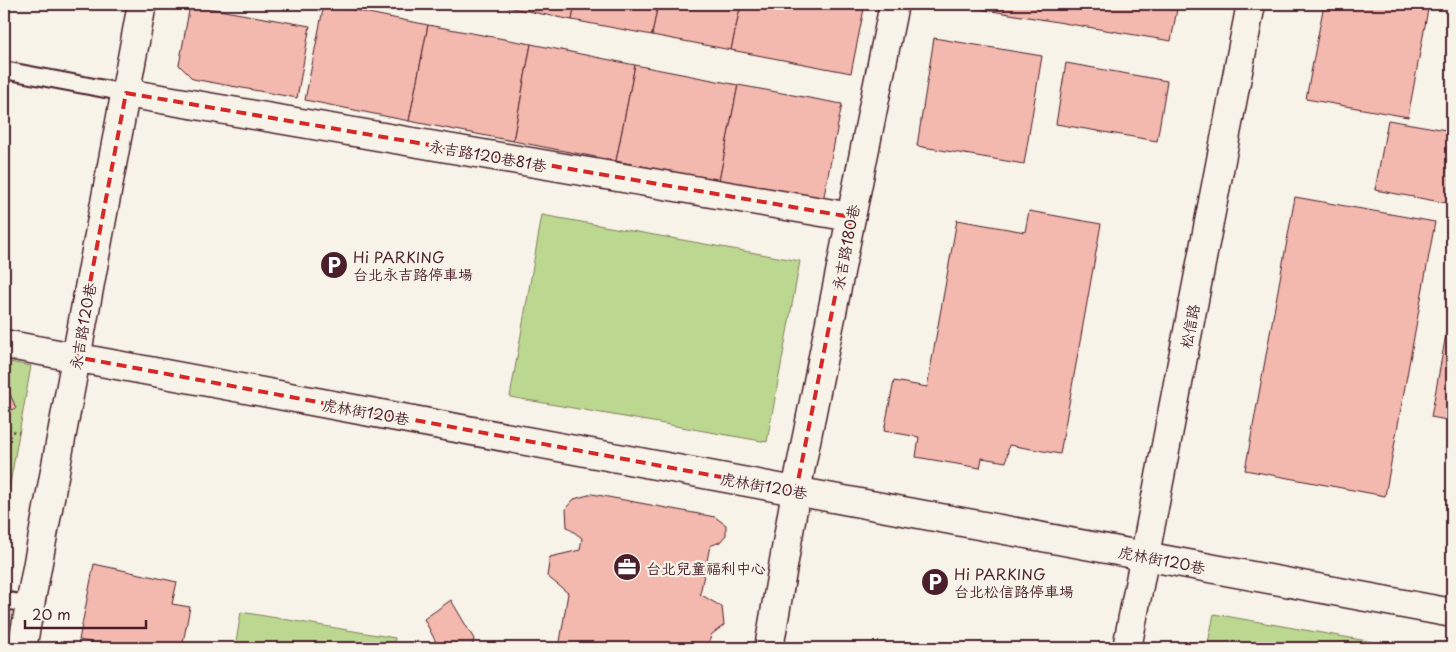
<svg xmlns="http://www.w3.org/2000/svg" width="1456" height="652" font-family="'Playpen Sans','LXGW WenKai TC',sans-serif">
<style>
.green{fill:#bcd890;stroke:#837c5e}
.building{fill:#f3b8ae;stroke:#4a1f2b}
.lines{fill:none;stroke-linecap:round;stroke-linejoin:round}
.lane-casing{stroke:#4a1f2b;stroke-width:20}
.street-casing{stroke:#4a1f2b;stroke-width:31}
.secondary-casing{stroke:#4a1f2b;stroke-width:31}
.path{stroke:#4a1f2b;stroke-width:3;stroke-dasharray:1 4;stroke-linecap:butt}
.lane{stroke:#f7f3e8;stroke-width:16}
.street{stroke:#f7f3e8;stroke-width:28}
.secondary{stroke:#f7f3e8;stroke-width:28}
.marked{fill:none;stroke:#d62828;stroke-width:4;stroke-dasharray:10 6;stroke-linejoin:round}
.labels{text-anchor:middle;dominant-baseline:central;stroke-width:4.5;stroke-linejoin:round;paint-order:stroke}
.street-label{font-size:15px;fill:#4a1f2b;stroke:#f7f3e8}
.poi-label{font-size:15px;fill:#4a1f2b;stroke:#f7f3e8;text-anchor:start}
</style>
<rect width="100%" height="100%" fill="#f7f3e8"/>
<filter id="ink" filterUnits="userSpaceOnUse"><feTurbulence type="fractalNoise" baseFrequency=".02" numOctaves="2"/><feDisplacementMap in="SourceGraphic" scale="10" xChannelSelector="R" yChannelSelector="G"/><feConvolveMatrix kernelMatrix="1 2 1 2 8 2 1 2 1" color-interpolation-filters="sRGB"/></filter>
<g filter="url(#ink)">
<g class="green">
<path d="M542 215 800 261 767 442 510 397Z"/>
<path d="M4 361 31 366 4 518Z"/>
<path d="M241 612 395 638 393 648H235Z"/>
<path d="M1214 614 1407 648H1207Z"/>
</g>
<g class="building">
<path d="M324 4 428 25 409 121 305 100Z"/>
<path d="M492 4H575L572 20Z"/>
<path d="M575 4H658L652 35 572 20Z"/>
<path d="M658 4H741L731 50 652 35Z"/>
<path d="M741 4H865L851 73 731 50Z"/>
<path d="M950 4H1178L1171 41Z"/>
<path d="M1324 4H1429L1408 117 1306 99Z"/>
<path d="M190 5 310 26 297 98 193 79 179 65Z"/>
<path d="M428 25 531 44 513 141 409 121Z"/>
<path d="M934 38 1042 56 1024 164 917 146Z"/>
<path d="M531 44 635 65 616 161 513 141Z"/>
<path d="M1066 63 1167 81 1157 141 1056 124Z"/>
<path d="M635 65 738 85 719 181 616 161Z"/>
<path d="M738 85 842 104 823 201 719 181Z"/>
<path d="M1388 120 1452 131V204L1375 190Z"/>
<path d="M1295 197 1435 222 1385 496 1245 470Z"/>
<path d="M1029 211 1101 224 1060 454 1009 445 1006 462 982 458 980 468 916 457 919 437 884 431 894 381 927 387 957 220 1025 232Z"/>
<path d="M1451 307H1452V421L1431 417Z"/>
<path d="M9 392 16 408 4 413V394Z"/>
<path d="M592 494 715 517 726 525V535L720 542 710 546 700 594 722 607 724 625 711 635 708 648H559L568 593 547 576 550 557 580 550 582 538 567 527 566 508 574 499Z"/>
<path d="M94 564 177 582 172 604 190 607 182 648H119L79 640Z"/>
<path d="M451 600 474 639 472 648H439L424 619Z"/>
</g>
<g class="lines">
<g class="lane-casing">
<g id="lane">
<path d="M4 70 126 93"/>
<path d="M4 600 31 605"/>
</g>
</g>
<g class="street-casing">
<g id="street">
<path d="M126 93 851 217"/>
<path d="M4 344 1452 613"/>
<path d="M22 648 142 4"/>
<path d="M769 648 796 491 894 4"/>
</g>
</g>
<g class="secondary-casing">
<path id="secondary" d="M1127 648 1251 4"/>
</g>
<path class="path" d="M4 428 7 430 23 433"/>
<use href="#lane" class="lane"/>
<use href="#street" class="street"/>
<use href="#secondary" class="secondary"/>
</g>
</g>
<path class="marked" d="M126 93 851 217 796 491 76 357Z"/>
<defs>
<g id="parking-disc" transform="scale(1.4375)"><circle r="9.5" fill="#4a1f2b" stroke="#f7f3e8"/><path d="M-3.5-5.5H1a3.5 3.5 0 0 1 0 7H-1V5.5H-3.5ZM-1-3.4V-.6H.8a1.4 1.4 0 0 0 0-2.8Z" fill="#fff"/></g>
<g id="office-disc" transform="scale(1.4375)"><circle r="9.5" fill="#4a1f2b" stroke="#f7f3e8"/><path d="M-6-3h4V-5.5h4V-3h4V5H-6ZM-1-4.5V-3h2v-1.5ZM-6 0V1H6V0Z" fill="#fff"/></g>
</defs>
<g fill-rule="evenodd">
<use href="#parking-disc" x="334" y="265"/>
<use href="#office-disc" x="627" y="567"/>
<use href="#parking-disc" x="935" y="582"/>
</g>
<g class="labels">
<g class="street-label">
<text transform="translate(488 155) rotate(10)">永吉路120巷81巷</text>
<text transform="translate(845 247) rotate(-79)">永吉路180巷</text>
<text transform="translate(82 326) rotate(-80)">永吉路120巷</text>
<text transform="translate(1189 326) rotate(-79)">松信路</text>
<text transform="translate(366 411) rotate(10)">虎林街120巷</text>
<text transform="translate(764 485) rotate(10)">虎林街120巷</text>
<text transform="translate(1162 559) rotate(11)">虎林街120巷</text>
</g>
<g class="poi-label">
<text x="353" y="256">Hi PARKING<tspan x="353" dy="17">台北永吉路停車場</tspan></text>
<text x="646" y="567">台北兒童福利中心</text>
<text x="954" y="573">Hi PARKING<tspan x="954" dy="17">台北松信路停車場</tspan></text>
</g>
</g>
<rect width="1456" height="652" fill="none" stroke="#f7f3e8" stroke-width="20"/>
<rect x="10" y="10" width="1436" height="632" fill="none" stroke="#4a1f2b" stroke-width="2" filter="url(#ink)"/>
<path d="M25 620v8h121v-8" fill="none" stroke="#4a1f2b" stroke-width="2.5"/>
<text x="32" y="620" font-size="15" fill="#4a1f2b" stroke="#f7f3e8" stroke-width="4" paint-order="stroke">20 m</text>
</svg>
